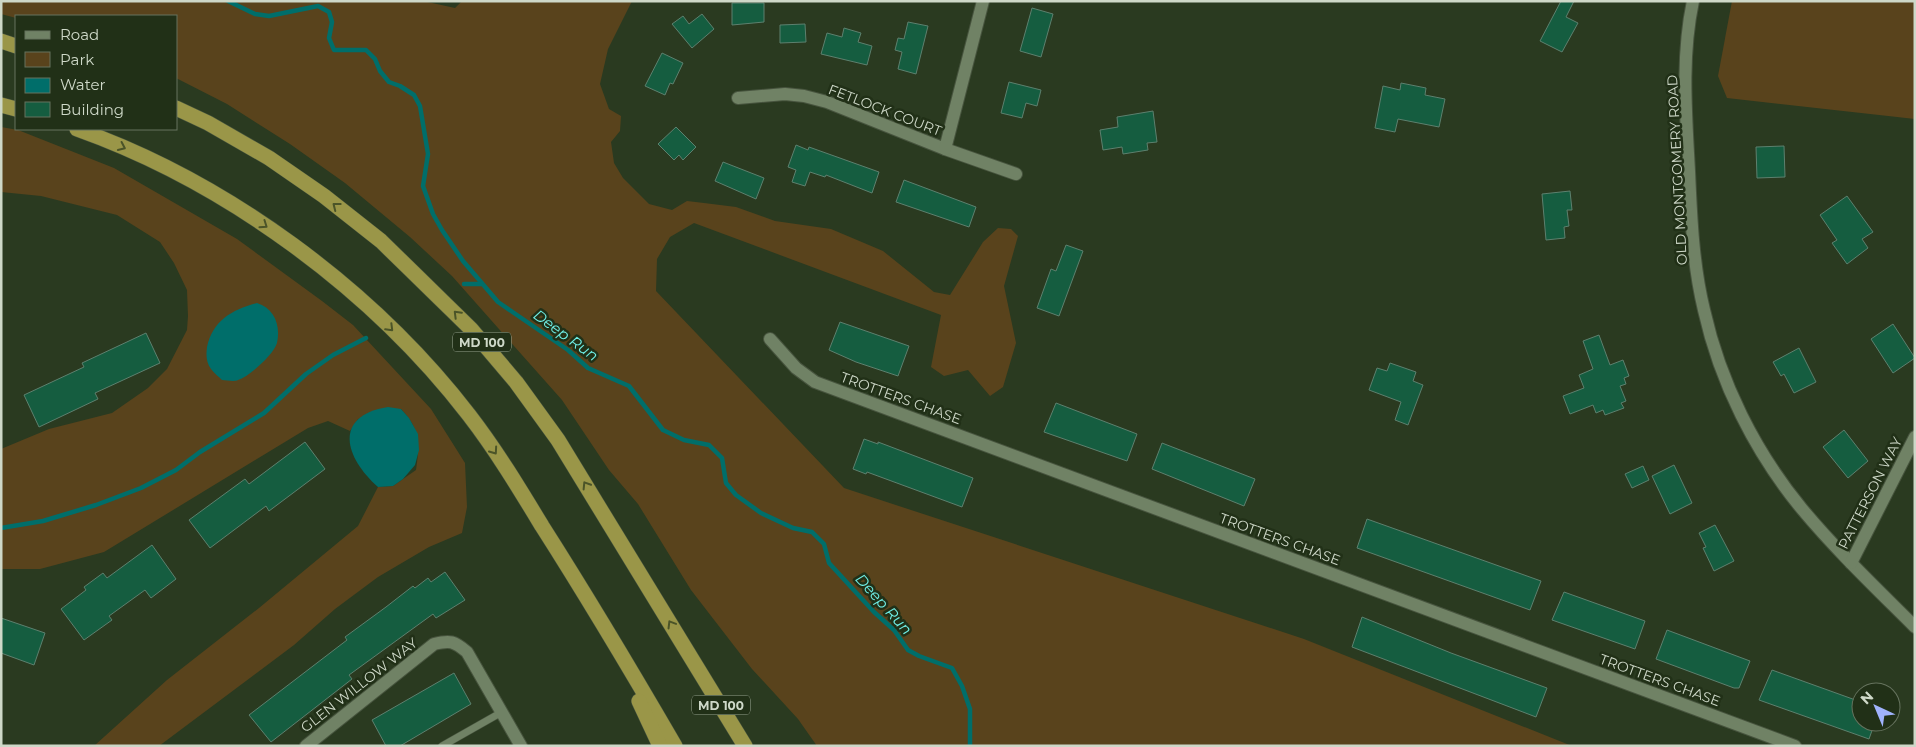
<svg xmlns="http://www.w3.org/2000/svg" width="1916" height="747" font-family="Montserrat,sans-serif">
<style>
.green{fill:#59431c}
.water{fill:#006e6a}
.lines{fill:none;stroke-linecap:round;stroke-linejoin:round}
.stream{stroke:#006e6a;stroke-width:4.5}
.building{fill:#155d40;stroke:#5d806e}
.service-casing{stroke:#47543e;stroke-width:8}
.minor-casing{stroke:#47543e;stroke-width:14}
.motorway-casing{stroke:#47543e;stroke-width:16}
.service{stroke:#708265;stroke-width:7}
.minor{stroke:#708265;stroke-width:12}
.motorway{stroke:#9a9648;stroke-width:15}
.oneway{stroke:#4b5428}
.labels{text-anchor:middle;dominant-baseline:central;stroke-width:5;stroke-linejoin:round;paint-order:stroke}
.shield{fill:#213017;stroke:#9aa693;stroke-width:1}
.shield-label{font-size:12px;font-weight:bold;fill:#ced8c8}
.street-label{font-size:14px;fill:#ced8c8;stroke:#213017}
.water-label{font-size:15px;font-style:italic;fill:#70f0e8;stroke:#213017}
</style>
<rect width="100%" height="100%" fill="#2a3a20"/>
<g class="green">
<path d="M1 1H423L455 8 462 1H632L608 49 600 84 609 109 621 116 620 131 611 142 614 163 623 178 649 204 672 210 687 201 704 203 736 207 775 221 831 229 883 251 934 292 950 295 983 242 998 228 1011 229 1018 236 1004 286 1016 343 1003 387 990 396 968 370 944 376 931 367 941 315 694 223 670 237 657 259 656 291 844 488 1304 639 1572 746H817L798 719 752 669 691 590 638 504 609 470 562 400 452 276 410 237 345 183 290 144 227 104 176 78V16H16V18L1 14Z"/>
<path d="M1732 1H1915V119L1727 98 1718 76Z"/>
<path d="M1 127 18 130 114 168 237 239 322 301 353 325 431 409 465 463 467 507 462 533 429 547 378 577 335 609 294 645 159 746H94L167 680 259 608 358 526 378 487 393 486 416 470C420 443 420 429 401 409L358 419 350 431 328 421 308 428 104 552 40 569H1V449L49 429 112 413 148 388 167 369 187 330 188 316 187 290 174 263 160 242 117 215 41 196 1 192Z"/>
</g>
<g class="water">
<path d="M257 303C274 308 281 325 277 343 274 354 249 377 238 380 234 382 227 380 222 380 219 377 214 373 211 369 206 362 206 355 207 347 213 320 232 310 257 303Z"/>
<path d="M388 407 401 409 409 418 418 434 419 450 415 465 403 479 393 486 378 487C345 458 332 416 388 407Z"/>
</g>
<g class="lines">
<g class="stream">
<path d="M228 1 255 14 269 16 318 6 329 12 332 22 329 38 334 50H366L375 59 380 71 389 82 400 86 414 95 420 106 428 154 423 186 433 214 442 230 463 261 498 302 568 350 588 368 629 386 663 430 684 440 709 445 722 458 726 483 736 495 761 513 793 528 812 532 824 544 829 563 874 612 894 630 908 650 919 656 952 668 962 686 970 709V746"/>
<path d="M464 284H482"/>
<path d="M1 528 43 521 96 505 141 488 176 470 200 452 264 413 306 374 333 355 366 338"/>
</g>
</g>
<g class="building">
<path d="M1561 1H1574L1566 17 1578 23 1562 52 1540 41Z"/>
<path d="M732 3H764V22L732 25Z"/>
<path d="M1032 8 1053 14 1041 57 1020 51Z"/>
<path d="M702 14 714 29 692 48 672 24 683 16 689 24Z"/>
<path d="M908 22 928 26 916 74 898 69 902 52 895 50 898 38 904 39Z"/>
<path d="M805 24 806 42 780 43V25Z"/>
<path d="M844 28 861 33 858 42 872 46 867 65 821 54 827 33 842 37Z"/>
<path d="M662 53 683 63 673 84 670 83 665 95 645 86Z"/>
<path d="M1009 82 1041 90 1037 106 1026 103 1022 118 1001 113Z"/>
<path d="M1401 83 1426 88 1425 95 1445 99 1439 127 1398 119 1395 132 1375 128 1383 86 1400 90Z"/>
<path d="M1153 111 1157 142 1147 143 1148 150 1123 154 1122 147 1103 150 1100 130 1118 127 1117 117Z"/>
<path d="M676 127 696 147 683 160 679 155 674 160 658 144Z"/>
<path d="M796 145 808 150 809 147 879 172 872 193 826 175 825 177 810 172 805 186 792 182 796 170 788 167Z"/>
<path d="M1784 146 1785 177 1757 178 1756 147Z"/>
<path d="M723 162 764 178 756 199 715 181Z"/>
<path d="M904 180 976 207 969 227 896 202Z"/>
<path d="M1570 191 1572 210H1567L1569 226 1564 227 1565 238 1546 240 1542 194Z"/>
<path d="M1847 196 1873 232 1862 239 1868 248 1847 264 1832 243 1837 240 1820 215Z"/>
<path d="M1066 245 1083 251 1059 316 1037 308 1051 269 1056 271Z"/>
<path d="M840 322 909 346 898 376 856 362 829 350Z"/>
<path d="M1893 324 1915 358 1893 373 1871 339Z"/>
<path d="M146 333 160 363 95 393 98 399 39 427 24 395 84 367 82 363Z"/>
<path d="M1599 335 1610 365 1623 360 1629 376 1624 378 1626 384 1620 386 1626 401 1621 403 1624 408 1605 415 1603 410 1596 413 1593 405 1570 414 1563 396 1584 388 1579 375 1593 369 1583 341Z"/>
<path d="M1799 348 1816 382 1794 393 1784 374 1781 376 1773 362Z"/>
<path d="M1390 363 1416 372 1413 381 1423 385 1408 425 1395 420 1401 402 1369 390 1377 368 1387 371Z"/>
<path d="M1056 403 1137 434 1127 461 1044 432Z"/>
<path d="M1844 430 1868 461 1848 478 1823 447Z"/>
<path d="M864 439 878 444V442L973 478 962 507 867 472 866 474 853 469Z"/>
<path d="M305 442 325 469 269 511 266 506 210 548 189 520 245 479 249 484Z"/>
<path d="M1162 443 1255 479 1244 506 1152 469Z"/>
<path d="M1674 465 1692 503 1670 514 1652 476Z"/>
<path d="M1643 466 1649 480 1632 488 1625 474Z"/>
<path d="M1367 519 1541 581 1530 610 1357 548Z"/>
<path d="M1715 525 1734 561 1714 571 1703 548 1706 547 1699 533Z"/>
<path d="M152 545 176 579 151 598 145 590 109 616 112 620 84 640 61 609 86 590 84 587 103 573 107 578Z"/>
<path d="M445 572 465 600 436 618 433 614 349 675 352 679 271 742 249 715 347 640 345 637 386 607 413 586 415 588 428 578 431 582Z"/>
<path d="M1564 592 1645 621 1635 649 1552 620Z"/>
<path d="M1362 617 1451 653 1547 688 1536 717 1352 647Z"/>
<path d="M1 618 45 633 34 665 1 653Z"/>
<path d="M1667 630 1750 661 1739 688H1734L1656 659Z"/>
<path d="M1772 670 1861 702V722H1875L1869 739 1759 700Z"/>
<path d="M454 673 471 704 400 746H386L372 720Z"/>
</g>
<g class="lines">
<g class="service-casing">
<path id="service" d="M442 746 502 712"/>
</g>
<g class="minor-casing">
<g id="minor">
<path d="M1693 1C1681 57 1686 115 1689 171 1691 217 1693 265 1704 310 1720 382 1755 452 1802 509 1837 551 1876 588 1915 627"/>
<path d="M738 98 785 94 804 96 827 102 945 149 1016 174"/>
<path d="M945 149 983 1"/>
<path d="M770 339 796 368 815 382 1795 746"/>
<path d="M1851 563 1915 437"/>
<path d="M306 746 434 644C450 640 454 641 467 652L521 746"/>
</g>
</g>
<g class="motorway-casing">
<g id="motorway">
<path d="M1 41 16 46"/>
<path d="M1 105 16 109"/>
<path d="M176 108 208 123 269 158 324 196 381 241 471 329 516 382 558 440 745 746"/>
<path d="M77 129C226 182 372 289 469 415 496 450 519 488 542 526 588 598 632 672 675 746"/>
<path d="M639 701 660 746"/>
</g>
</g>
<use href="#service" class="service"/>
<use href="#minor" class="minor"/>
<use href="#motorway" class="motorway"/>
</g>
<defs><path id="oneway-chevron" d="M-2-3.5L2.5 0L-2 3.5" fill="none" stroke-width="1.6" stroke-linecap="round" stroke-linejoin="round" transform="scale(1.25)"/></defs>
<g class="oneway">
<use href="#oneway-chevron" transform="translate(122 147) rotate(25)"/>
<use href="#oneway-chevron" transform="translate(336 206) rotate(-142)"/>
<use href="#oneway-chevron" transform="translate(264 225) rotate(35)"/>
<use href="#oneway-chevron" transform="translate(457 314) rotate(-135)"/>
<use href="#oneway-chevron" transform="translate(390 328) rotate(45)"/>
<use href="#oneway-chevron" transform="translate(494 451) rotate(55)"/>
<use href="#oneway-chevron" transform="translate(586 485) rotate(-122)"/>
<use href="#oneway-chevron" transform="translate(671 624) rotate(-121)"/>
</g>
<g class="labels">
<g class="shield">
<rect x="453" y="332.5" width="58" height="19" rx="4"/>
<rect x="692" y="695.5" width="58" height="19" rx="4"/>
</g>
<g class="shield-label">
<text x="482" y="342">MD 100</text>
<text x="721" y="705">MD 100</text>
</g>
<g class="street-label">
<text transform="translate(885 110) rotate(21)">FETLOCK COURT</text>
<text transform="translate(1677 170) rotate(-93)">OLD MONTGOMERY ROAD</text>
<text transform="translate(901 398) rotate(20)">TROTTERS CHASE</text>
<text transform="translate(1870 493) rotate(-63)">PATTERSON WAY</text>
<text transform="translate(1280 539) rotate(20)">TROTTERS CHASE</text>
<text transform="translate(1660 680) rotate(20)">TROTTERS CHASE</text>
<text transform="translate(359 685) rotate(-38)">GLEN WILLOW WAY</text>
</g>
<g class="water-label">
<text transform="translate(566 335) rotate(36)">Deep Run</text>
<text transform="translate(884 604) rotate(48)">Deep Run</text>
</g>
</g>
<rect width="1916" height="747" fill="none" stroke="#ced8c8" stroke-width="5"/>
<rect x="15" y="15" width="162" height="115" fill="#213017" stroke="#66735e"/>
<rect x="25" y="31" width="25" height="8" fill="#708265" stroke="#66735e"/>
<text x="60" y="40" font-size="15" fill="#ced8c8">Road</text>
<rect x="25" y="52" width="25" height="15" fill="#59431c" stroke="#66735e"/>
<text x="60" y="65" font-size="15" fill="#ced8c8">Park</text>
<rect x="25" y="78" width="25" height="15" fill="#006e6a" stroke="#66735e"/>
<text x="60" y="90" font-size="15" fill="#ced8c8">Water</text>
<rect x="25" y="102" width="25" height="15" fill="#155d40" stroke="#66735e"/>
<text x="60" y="115" font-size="15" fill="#ced8c8">Building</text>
<g transform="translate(1876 707) rotate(316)"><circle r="24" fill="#213017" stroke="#66735e"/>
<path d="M0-4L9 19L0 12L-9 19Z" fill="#a0b3fd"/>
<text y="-8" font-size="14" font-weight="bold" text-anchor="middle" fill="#ced8c8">N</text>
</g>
</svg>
